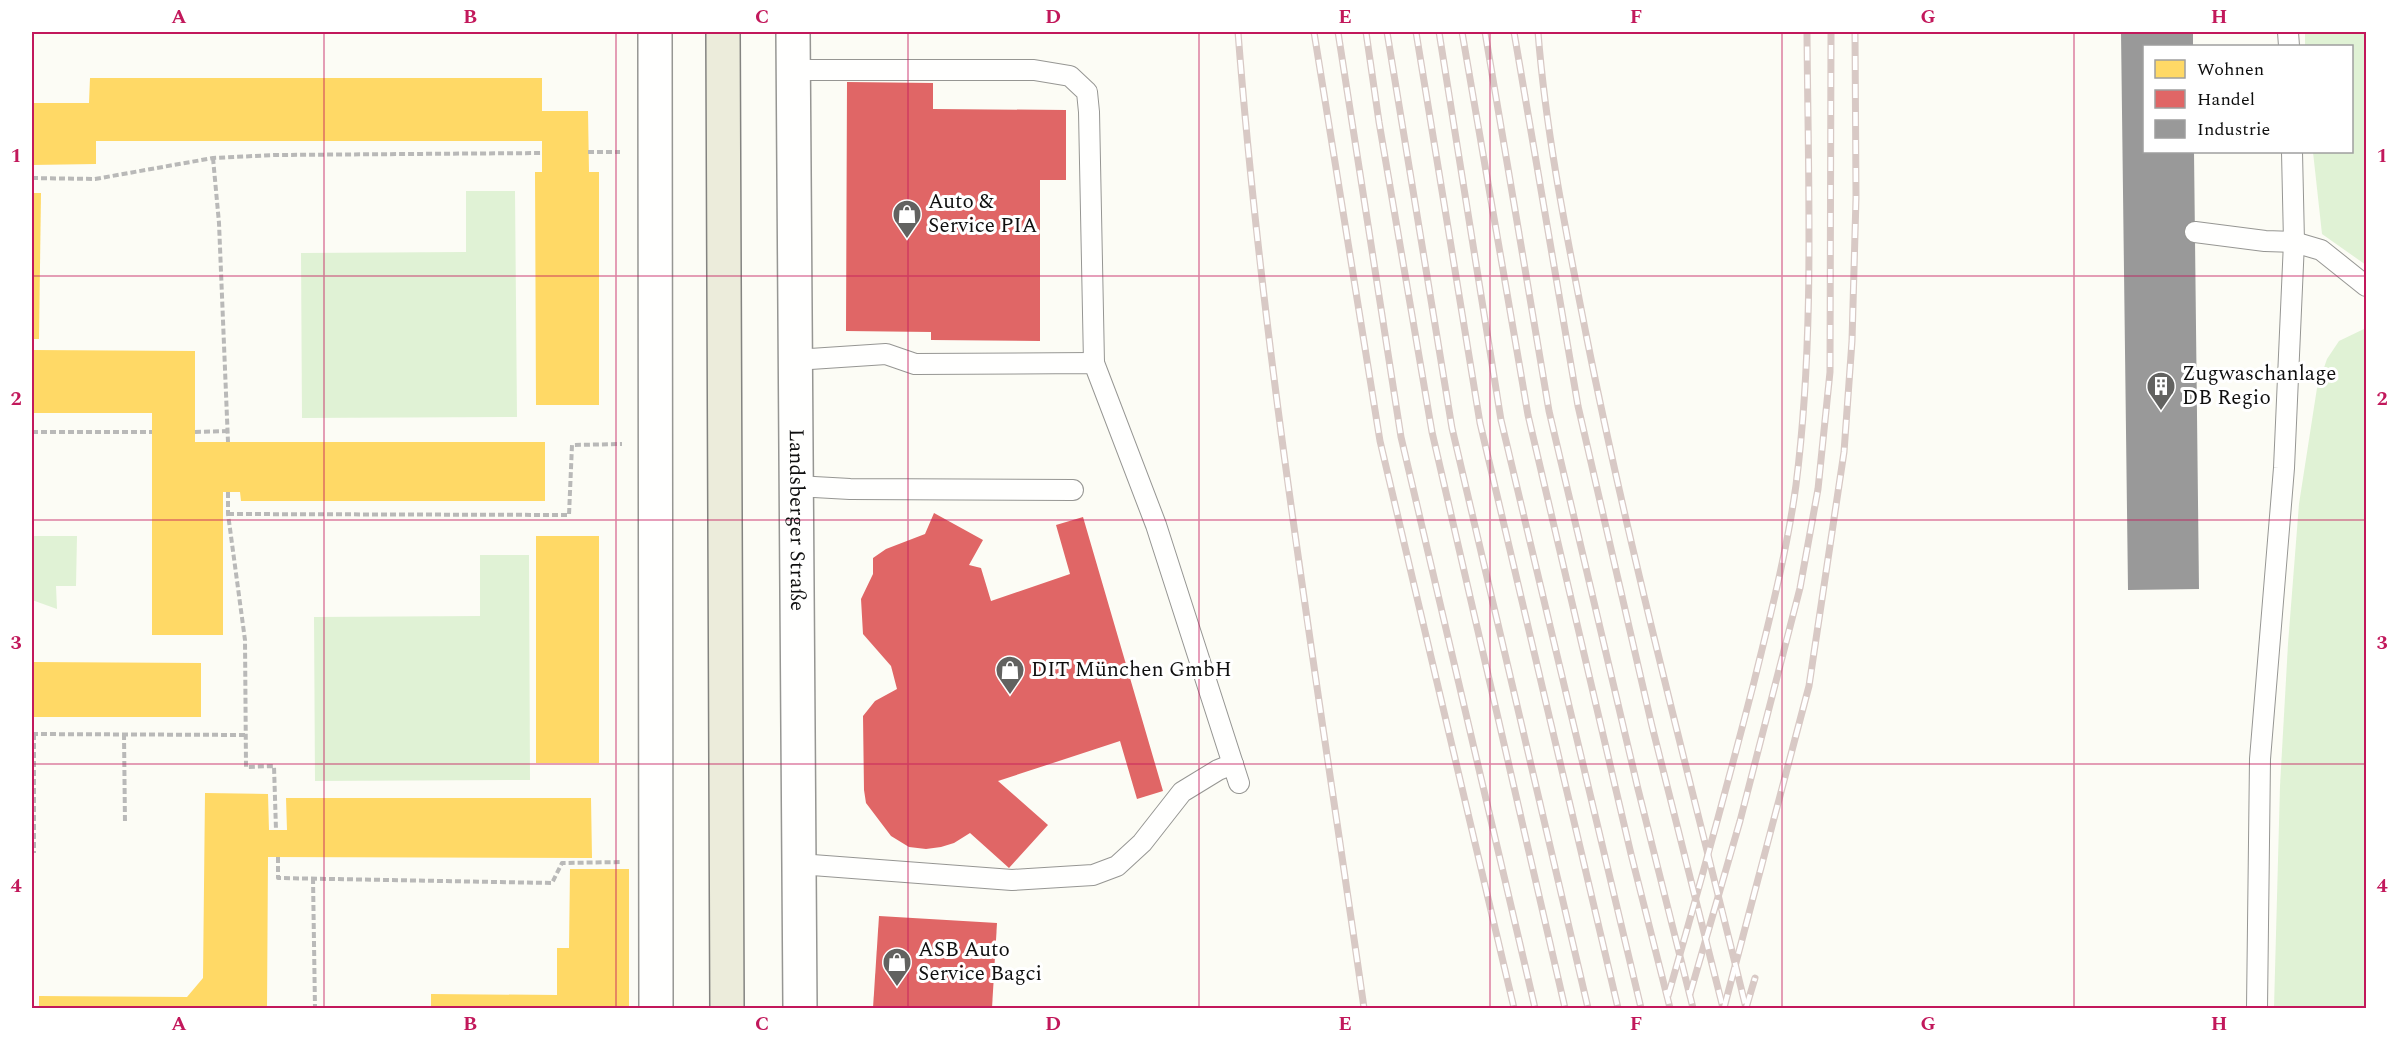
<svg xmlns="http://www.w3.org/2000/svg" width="2398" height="1040" font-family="Spectral,serif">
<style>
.green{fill:#e0f2d5}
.homes{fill:#ffd966}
.shops{fill:#e06666}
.industry{fill:#999}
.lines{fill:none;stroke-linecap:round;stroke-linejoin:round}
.service-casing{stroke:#969693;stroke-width:22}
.minor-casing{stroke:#969693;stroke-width:36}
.primary-casing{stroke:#838380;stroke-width:36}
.path{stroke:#b9b9b8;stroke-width:4;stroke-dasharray:6 3;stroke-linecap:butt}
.service{stroke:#fffffe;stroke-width:20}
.minor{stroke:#fffffe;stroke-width:33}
.primary{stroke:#ececdb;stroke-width:33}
.rail-casing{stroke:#d8c9c5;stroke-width:7}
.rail{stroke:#fff;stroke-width:4.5;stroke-dasharray:14;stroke-linecap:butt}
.grid{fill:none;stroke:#c2185b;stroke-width:1.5;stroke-opacity:0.55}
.labels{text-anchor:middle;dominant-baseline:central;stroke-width:6;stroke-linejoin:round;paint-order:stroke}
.poi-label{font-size:21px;fill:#0f0f0f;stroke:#fff;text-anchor:start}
.street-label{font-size:21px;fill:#0f0f0f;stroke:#fff}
.neatline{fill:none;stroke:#c2185b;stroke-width:2}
.grid-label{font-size:20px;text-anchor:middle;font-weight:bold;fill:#c2185b}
</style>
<rect width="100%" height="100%" fill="#fcfcf5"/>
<g class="green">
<path d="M2305 32H2366V265L2322 234 2313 152H2352V46H2305Z"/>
<path d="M466 191H515L517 417 302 418 301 253 466 252Z"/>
<path d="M2366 328V1008H2274L2280 786 2288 644 2299 504 2317 388 2327 359 2339 341Z"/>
<path d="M32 536H77L76 586H56L57 609 32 600Z"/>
<path d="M480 555H529L530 780 315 781 314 617 480 616Z"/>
</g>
<g class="homes">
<path d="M90 78H542V111H588L589 172H599V405H536L535 172H542V141H96V164L32 165V103H89Z"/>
<path d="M32 193H41L39 339H32Z"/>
<path d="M32 350 195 351V442H545V501H241L240 492H223V635H152V413H32Z"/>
<rect x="536" y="536" width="63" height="227"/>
<path d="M32 662 201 663V717H32Z"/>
<path d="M205 793 268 794 269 830H287L286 798H591L592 858 268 857 267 1008H39V996L187 997 203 978Z"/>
<path d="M570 869H629V1008H431V994L557 995V948H569Z"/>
</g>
<g class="shops">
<path d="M847 82 933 83V109L1066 110V180H1040V341L931 340V332L846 331Z"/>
<path d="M934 513 983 540 969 565 981 568 991 601 1070 574 1056 525 1083 517 1163 791 1137 799 1120 741 998 781 1048 825 1009 868 970 833 954 843 941 847 926 849 909 847 891 836 866 803 864 790 863 716 875 701 897 689 891 666 863 634 861 599 873 574V558L886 549 925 534Z"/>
<path d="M879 916 997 923 992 1008H873Z"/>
</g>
<path class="industry" d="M2121 32H2193V46H2144V152H2194L2199 589 2128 590Z"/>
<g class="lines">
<g class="service-casing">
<g id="service">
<path d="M2288 32 2289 46"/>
<path d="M793 70H1034L1070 76 1087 92 1089 112 1094 363"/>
<path d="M2195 232 2265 241 2294 242 2321 250 2366 286"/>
<path d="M795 360 886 354 915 364 1094 363 1156 525 1239 783"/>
<path d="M796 486 850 489 1073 490"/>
<path d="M799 864 1012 880 1093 875 1117 866 1142 843 1182 792 1218 770 1233 764"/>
<path d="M2257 1008 2260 759 2284 468 2294 242 2292 152"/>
</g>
</g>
<g class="minor-casing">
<g id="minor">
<path d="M655 32 656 1008"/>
<path id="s1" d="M793 32 800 1008"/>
</g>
</g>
<g class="primary-casing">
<path id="primary" d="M723 32 727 1008"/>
</g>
<g class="path">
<path d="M588 152H620"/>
<path d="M213 158 219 223 228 442"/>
<path d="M32 178 95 179 213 158 275 155 542 153"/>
<path d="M32 432H152"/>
<path d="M195 432 228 431"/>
<path d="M228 492V514L245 640 246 767 274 766 276 830"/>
<path d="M228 514 569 515 572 445 622 444"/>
<path d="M32 734 245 735"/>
<path d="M34 734V853"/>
<path d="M124 734 125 824"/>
<path d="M278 857V878L552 883 562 863 622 862"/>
<path d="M313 878 315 1008"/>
</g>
<use href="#service" class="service"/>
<use href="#minor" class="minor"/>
<use href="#primary" class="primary"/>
<g class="rail-casing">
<g id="rail">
<path d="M1238 32C1263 359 1318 684 1364 1008"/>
<path d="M1314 32 1380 441 1514 1008"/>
<path d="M1338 32 1401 437 1535 1008"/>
<path d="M1366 32 1379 122 1432 432 1565 1008"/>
<path d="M1387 32 1452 428 1588 1008"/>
<path d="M1416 32 1480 423 1618 1008"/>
<path d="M1439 32 1501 420 1641 1008"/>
<path d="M1462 32 1528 415 1631 854 1670 1008"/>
<path d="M1485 32 1549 411 1638 789 1693 1008"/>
<path d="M1514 32 1578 406 1652 726 1723 1008"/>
<path d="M1538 32C1546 135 1567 237 1587 339 1632 564 1692 786 1746 1008"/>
<path d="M1690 994 1740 821 1800 588 1818 489 1830 372 1831 32"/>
<path d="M1668 996C1698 892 1727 787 1754 682 1770 617 1787 551 1796 485 1815 335 1808 182 1807 32"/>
<path d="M1724 1008 1809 686 1844 452 1852 341 1856 198 1855 32"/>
<path d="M1746 1008 1755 978"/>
</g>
</g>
<use href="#rail" class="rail"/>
</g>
<path class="grid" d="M324 32V1008M616 32V1008M908 32V1008M1199 32V1008M1490 32V1008M1782 32V1008M2074 32V1008M32 276H2366M32 520H2366M32 764H2366"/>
<defs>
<g id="shop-pin" transform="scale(1.5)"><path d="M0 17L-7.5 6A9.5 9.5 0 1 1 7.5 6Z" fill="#626260" stroke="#fff"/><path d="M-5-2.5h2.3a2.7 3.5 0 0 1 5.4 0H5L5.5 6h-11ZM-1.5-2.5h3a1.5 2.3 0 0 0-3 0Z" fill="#fff"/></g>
<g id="building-pin" transform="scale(1.5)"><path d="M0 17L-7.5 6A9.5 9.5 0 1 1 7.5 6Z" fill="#626260" stroke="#fff"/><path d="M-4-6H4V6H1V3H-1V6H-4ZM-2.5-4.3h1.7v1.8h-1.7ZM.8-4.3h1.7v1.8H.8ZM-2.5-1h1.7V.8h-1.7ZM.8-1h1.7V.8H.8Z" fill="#fff"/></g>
</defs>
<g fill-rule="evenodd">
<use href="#shop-pin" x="907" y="214"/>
<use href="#building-pin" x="2161" y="386"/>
<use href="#shop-pin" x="1010" y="670"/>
<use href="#shop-pin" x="897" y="962"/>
</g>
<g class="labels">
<g class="poi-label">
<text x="928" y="202">Auto &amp;<tspan x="928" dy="24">Service PIA</tspan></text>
<text x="2182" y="374">Zugwaschanlage<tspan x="2182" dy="24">DB Regio</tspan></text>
<text x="1031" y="670">DIT München GmbH</text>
<text x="918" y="950">ASB Auto<tspan x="918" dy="24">Service Bagci</tspan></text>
</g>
<g class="street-label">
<text stroke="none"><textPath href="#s1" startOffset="488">Landsberger Straße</textPath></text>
</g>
</g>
<rect width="2398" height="1040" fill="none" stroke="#ffffff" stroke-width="66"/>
<rect x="2143" y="45" width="210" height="108" fill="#ffffff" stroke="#9f9f9f" stroke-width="1.5"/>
<rect x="2155" y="60" width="30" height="18" fill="#ffd966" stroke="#9f9f9f" stroke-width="1.5"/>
<text x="2197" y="75" font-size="18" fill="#0f0f0f">Wohnen</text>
<rect x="2155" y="90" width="30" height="18" fill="#e06666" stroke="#9f9f9f" stroke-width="1.5"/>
<text x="2197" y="105" font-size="18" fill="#0f0f0f">Handel</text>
<rect x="2155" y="120" width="30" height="18" fill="#999999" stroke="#9f9f9f" stroke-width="1.5"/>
<text x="2197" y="135" font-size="18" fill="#0f0f0f">Industrie</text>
<rect x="33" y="33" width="2332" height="974" class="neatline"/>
<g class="grid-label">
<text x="179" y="23">A</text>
<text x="470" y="23">B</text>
<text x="762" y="23">C</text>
<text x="1053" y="23">D</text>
<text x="1345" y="23">E</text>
<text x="1636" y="23">F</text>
<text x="1928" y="23">G</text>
<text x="2219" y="23">H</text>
<text x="16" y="162">1</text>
<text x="2382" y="162">1</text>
<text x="16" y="405">2</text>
<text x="2382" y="405">2</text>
<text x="16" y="649">3</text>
<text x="2382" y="649">3</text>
<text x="16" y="892">4</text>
<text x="2382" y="892">4</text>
<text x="179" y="1030">A</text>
<text x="470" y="1030">B</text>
<text x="762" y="1030">C</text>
<text x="1053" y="1030">D</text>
<text x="1345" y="1030">E</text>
<text x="1636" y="1030">F</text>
<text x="1928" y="1030">G</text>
<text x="2219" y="1030">H</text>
</g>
</svg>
